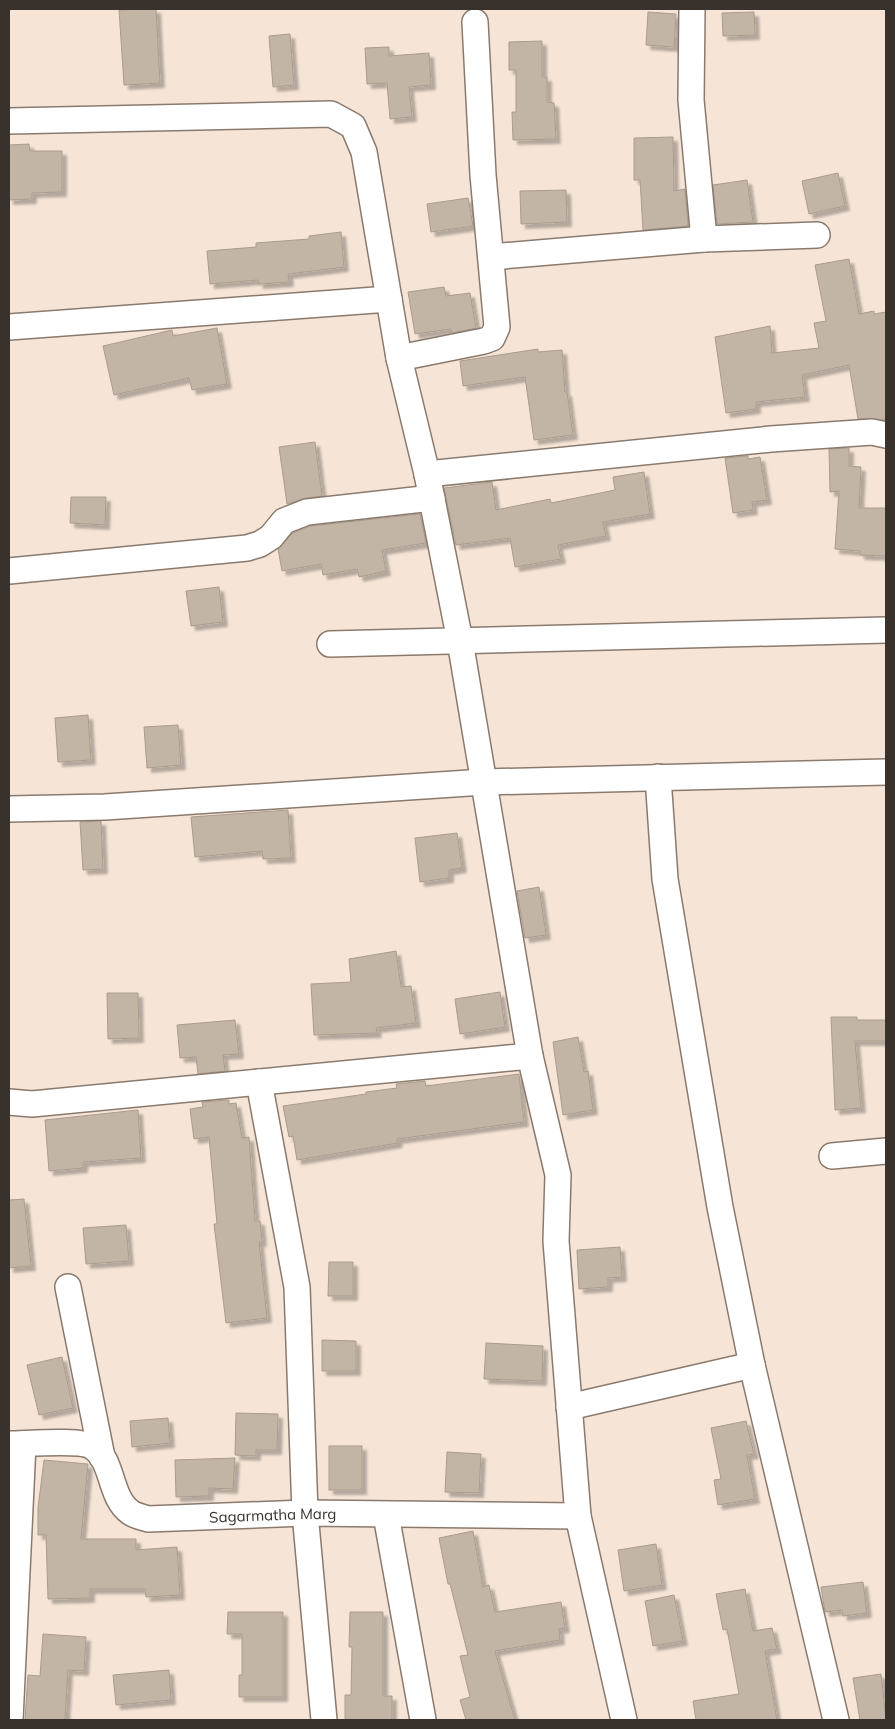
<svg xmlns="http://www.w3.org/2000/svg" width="895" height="1729" font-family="Mulish,sans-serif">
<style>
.building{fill:#c3b5a6;stroke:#aa9c8d;filter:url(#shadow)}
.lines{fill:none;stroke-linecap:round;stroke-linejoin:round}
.minor-casing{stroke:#8a7a6e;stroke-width:28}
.minor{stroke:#fff;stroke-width:25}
.labels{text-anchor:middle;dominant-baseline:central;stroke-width:4.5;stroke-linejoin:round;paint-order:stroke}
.street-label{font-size:15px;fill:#38312c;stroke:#f6e5d7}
</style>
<defs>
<filter id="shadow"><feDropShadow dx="4.5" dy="4.5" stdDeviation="1" flood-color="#0004"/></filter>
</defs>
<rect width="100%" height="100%" fill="#f6e5d7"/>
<g class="building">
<path d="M140 9H156L160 83 124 85 119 10Z"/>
<path d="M648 12 676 14 674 47 646 45Z"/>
<path d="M754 12 755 35 723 36 722 13Z"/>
<path d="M290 34 294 85 273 87 269 36Z"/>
<path d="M542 41V77H547V102L554 103 556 139 513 140 512 112H516V70H509V42Z"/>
<path d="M389 47V56L429 53 431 85 409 87 412 117 390 119 387 83 367 84 365 48Z"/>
<path d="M673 137 674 191 685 189 688 226 643 230 640 180H634V138Z"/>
<path d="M29 144 30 151H62V192L32 193V199L9 200V145Z"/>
<path d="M838 173 845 206 809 214 802 181Z"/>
<path d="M747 180 753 222 717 224 713 185Z"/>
<path d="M566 190 567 222 521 224 520 191Z"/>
<path d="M468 198 473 226 431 232 427 204Z"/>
<path d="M341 232 344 267 288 274 289 282 259 284 258 280 210 284 207 251 256 247V243L309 239V236Z"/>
<path d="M849 259 859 314 874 311V314L886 312V420L858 419 849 365 802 375 805 397 756 402V409L726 413 715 337 770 326 772 353 819 348 814 323 826 321 815 265Z"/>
<path d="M444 287 446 296 470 293 476 328 452 333 451 329 415 334 408 292Z"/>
<path d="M217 328 227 384 192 390 189 378 114 395 103 346 172 330 173 336Z"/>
<path d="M538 349V352L562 350 565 392H567L573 435 534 440 525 377 463 386 460 361Z"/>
<path d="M315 442 322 496 302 499 287 504 279 447Z"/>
<path d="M849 448V466L861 467 859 508H886V556L860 555V551L835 549 839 491 830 492 829 449Z"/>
<path d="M748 456V459L760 457 767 500 752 502 753 510 733 513 725 458Z"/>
<path d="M644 472 650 514 603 522 606 536 558 545 561 559 515 567 510 538 456 545 444 488 492 482 496 510 550 499 551 503 615 490 613 477Z"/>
<path d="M71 497H106L105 525 70 523Z"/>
<path d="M420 514 426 543 382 550 386 571 359 577 357 569 323 575 321 564 282 571 278 549 293 533 310 526Z"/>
<path d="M219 587 223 622 191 626 186 591Z"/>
<path d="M88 715 91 760 58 762 55 718Z"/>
<path d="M178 725 181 765 147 768 144 727Z"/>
<path d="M288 810 291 858 263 859 262 851 195 857 191 817Z"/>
<path d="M101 821 103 869 83 870 80 822Z"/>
<path d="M457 833 462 868 449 870V878L420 882 415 838Z"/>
<path d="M539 887 546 935 525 938 517 891Z"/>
<path d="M396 951 401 987 411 986 416 1023 376 1028 377 1033 314 1035 311 984 351 982 349 959Z"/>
<path d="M500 992 505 1027 460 1034 455 999Z"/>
<path d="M107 993H138L139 1038 108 1039Z"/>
<path d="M831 1017H857V1020H886V1041H855L861 1108 835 1110Z"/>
<path d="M235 1020 239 1054 223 1055 225 1071 198 1074 196 1057 180 1058 177 1025Z"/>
<path d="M578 1037 584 1072 588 1071 593 1110 563 1115 553 1042Z"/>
<path d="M519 1074 524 1122 397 1139 398 1143 297 1160 293 1136 289 1137 283 1106 366 1094V1092L397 1088 396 1084 425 1081 426 1086Z"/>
<path d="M229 1100V1104L236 1103 242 1138 249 1137 255 1221H260L262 1242H259L267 1318 226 1323 214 1224H217L209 1137 194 1139 190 1109 203 1107 202 1102Z"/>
<path d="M138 1110 141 1158 83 1162V1168L49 1171 45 1120Z"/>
<path d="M24 1199 31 1266 9 1268V1200Z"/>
<path d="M126 1225 129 1261 86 1264 83 1228Z"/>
<path d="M620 1247 622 1277 608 1278V1287L579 1289 577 1250Z"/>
<path d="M329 1262H353V1296H328Z"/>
<path d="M322 1340 356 1341V1371H322Z"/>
<path d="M486 1343 543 1346 542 1381 484 1379Z"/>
<path d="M62 1357 73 1408 39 1415 27 1365Z"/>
<path d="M236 1413 278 1414 277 1450H256V1456L235 1455Z"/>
<path d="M168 1418 170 1443 132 1447 130 1421Z"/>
<path d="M746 1421 754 1454 747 1455 755 1499 718 1505 714 1480 721 1479 711 1428Z"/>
<rect x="329" y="1446" width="33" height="44"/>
<path d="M447 1452 481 1454 479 1493 445 1492Z"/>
<path d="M235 1458 233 1489 209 1488V1496L176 1497 175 1460Z"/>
<path d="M44 1460 88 1464 81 1539H136V1550L177 1547 180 1595 146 1597 145 1589H90V1598L48 1599 46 1535H38V1508Z"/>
<path d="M473 1531 483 1587 489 1585 495 1612 561 1602 565 1628 559 1629 560 1640 495 1651 515 1720H466L460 1700 470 1697 460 1656 468 1655 450 1584H448L439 1538Z"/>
<path d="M656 1544 662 1585 624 1591 618 1550Z"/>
<path d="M863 1582 867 1613 843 1616 842 1610 825 1612 821 1587Z"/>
<path d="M745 1589 753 1631 772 1628 777 1649 765 1651 777 1720H696L693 1701 739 1694 727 1629 723 1630 716 1594Z"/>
<path d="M674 1595 683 1641 653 1646 645 1601Z"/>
<path d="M228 1612H283V1697H239V1675H242V1634H227Z"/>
<path d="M350 1612H383V1696H392V1720H345V1695H351L352 1647H349Z"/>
<path d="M43 1634 86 1637 84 1671 68 1670 65 1720H25L28 1675 40 1676Z"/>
<path d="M169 1670 171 1700 116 1705 113 1675Z"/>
<path d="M881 1674 886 1720H860L853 1678Z"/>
</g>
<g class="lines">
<g class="minor-casing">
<g id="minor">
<path d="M692 9 691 100 704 239"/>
<path d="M9 121 331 114 353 126 364 152 399 358 427 474 460 641 530 1056 558 1175 556 1241 578 1516 624 1720"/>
<path d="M491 257 704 239 817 235"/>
<path d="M9 327 389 299"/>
<path d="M399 358 484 341 492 338 497 327 483 175 475 22"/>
<path d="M427 474 771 439 872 432 886 435"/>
<path d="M9 571 247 548 260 544 271 537 284 521 307 512 432 498"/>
<path d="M330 644 886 630"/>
<path d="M658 777 665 879 720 1207 752 1365 836 1720"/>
<path d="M9 809 105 807 484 782 886 772"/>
<path d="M259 1082 297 1287 305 1513 324 1720"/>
<path d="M9 1102 32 1104 530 1056"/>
<path d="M832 1156 886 1151"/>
<path d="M68 1287 102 1457"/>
<path d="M569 1407 752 1365"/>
<path id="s1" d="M9 1444C26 1444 81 1439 93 1447 114 1461 109 1497 130 1512 135 1516 142 1517 148 1519L305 1513 578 1516"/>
<path d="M386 1515 423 1720"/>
<path d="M10 1720 23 1444"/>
</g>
</g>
<use href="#minor" class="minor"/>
</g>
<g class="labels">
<g class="street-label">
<text stroke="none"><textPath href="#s1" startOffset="305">Sagarmatha Marg</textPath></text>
</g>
</g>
<rect width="895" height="1729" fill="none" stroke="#38312c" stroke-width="20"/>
</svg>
